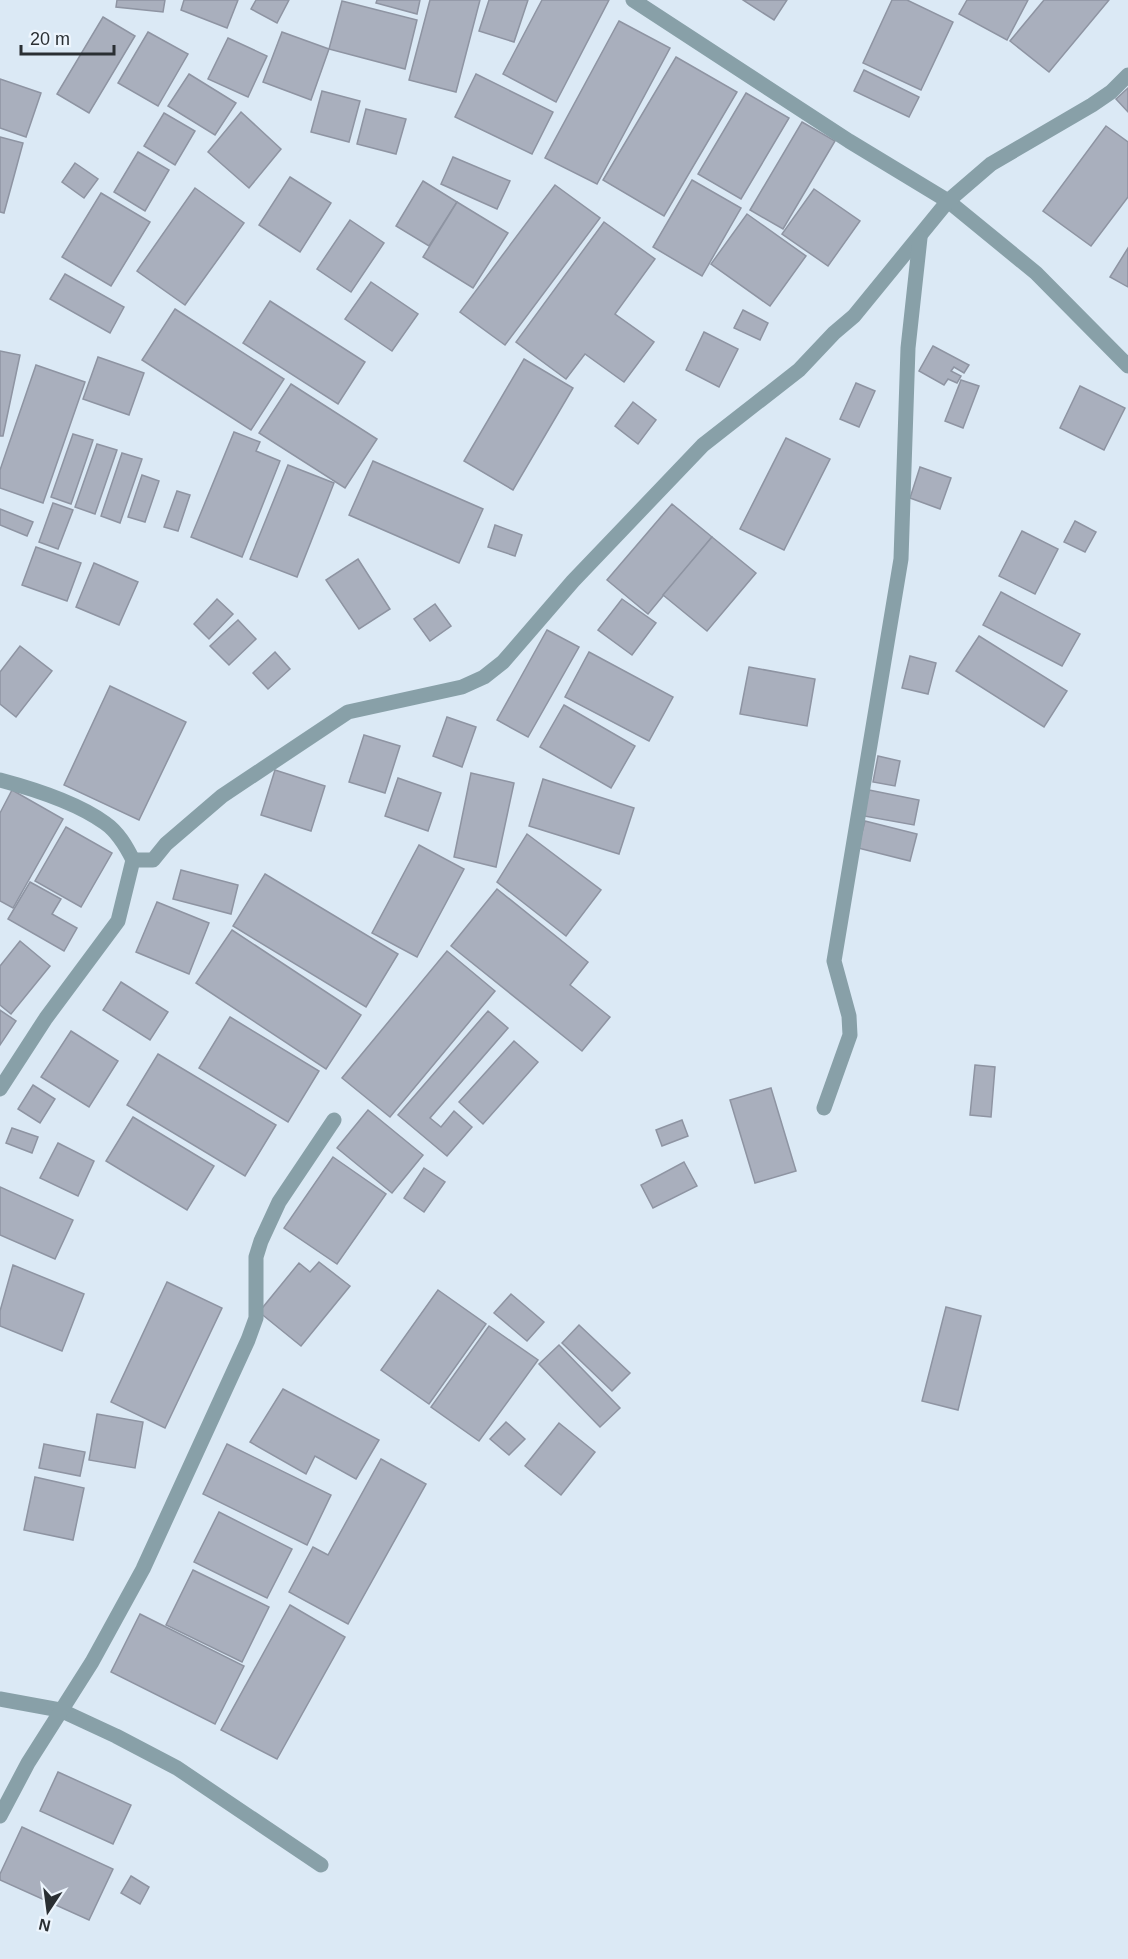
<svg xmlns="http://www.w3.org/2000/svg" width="1128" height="1959" font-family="Arial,sans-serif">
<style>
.building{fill:#a9afbd;stroke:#8e94a2;stroke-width:1.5}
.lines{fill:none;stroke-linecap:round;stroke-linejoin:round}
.street{stroke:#88a0a8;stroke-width:15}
</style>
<rect width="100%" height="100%" fill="#dbe9f5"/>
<g class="building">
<path d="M117 0H165L163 12 116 7Z"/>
<path d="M184 0H238L227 28 181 10Z"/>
<path d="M256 0H289L277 23 251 9Z"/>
<path d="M377 0H420L417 14 376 3Z"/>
<path d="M430 0H480L456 92 409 80Z"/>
<path d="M489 0H528L514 42 479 31Z"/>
<path d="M542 0H609L556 102 503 74Z"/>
<path d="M743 0H787L774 20Z"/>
<path d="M892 0H907L953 22 921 90 863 63Z"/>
<path d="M967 0H1028L1007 40 959 14Z"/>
<path d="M1044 0H1109L1049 72 1010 41Z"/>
<path d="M342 1 417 20 405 69 329 49Z"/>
<path d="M103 17 135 36 89 113 57 94Z"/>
<path d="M619 21 670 48 597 184 545 158Z"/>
<path d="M148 32 188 54 158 106 118 83Z"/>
<path d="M282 32 329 49 311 100 263 82Z"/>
<path d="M228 38 267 56 248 97 208 79Z"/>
<path d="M676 57 737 92 664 216 603 180Z"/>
<path d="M864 70 919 97 909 117 854 91Z"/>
<path d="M189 74 236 103 215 135 168 106Z"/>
<path d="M476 74 553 112 532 154 455 117Z"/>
<path d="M0 79 41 93 26 137 0 128Z"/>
<path d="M1128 88V112L1116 99Z"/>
<path d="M322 91 360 101 349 142 311 132Z"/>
<path d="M746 93 789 118 741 199 698 174Z"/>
<path d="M366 109 406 119 396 154 357 144Z"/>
<path d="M241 112 281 149 249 188 208 152Z"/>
<path d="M164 113 195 131 175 165 144 146Z"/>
<path d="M802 122 835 141 783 229 750 210Z"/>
<path d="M1106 126 1128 142V197L1091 246 1043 211Z"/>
<path d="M0 137 23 143 4 213 0 212Z"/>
<path d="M138 152 169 170 145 211 114 192Z"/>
<path d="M453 157 510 181 497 209 441 184Z"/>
<path d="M75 163 98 179 84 198 62 182Z"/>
<path d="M290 177 331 203 300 252 259 225Z"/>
<path d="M692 180 741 208 702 276 653 247Z"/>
<path d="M423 181 457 202 429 246 396 226Z"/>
<path d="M555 185 600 218 505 345 460 312Z"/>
<path d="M195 188 244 223 185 305 137 271Z"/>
<path d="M814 189 860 221 828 266 782 234Z"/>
<path d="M101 193 150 222 111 286 62 257Z"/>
<path d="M457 202 508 233 473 288 423 257Z"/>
<path d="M747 214 806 256 770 306 711 264Z"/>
<path d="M350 220 384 243 351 292 317 269Z"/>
<path d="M604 222 655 259 615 314 654 342 624 382 585 354 566 379 516 342Z"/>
<path d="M1128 248V287L1110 277Z"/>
<path d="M65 274 124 307 110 333 50 299Z"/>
<path d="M371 282 418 314 392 351 345 319Z"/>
<path d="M270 301 365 362 338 404 243 343Z"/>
<path d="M175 309 284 379 251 430 142 360Z"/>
<path d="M743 310 768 323 760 340 734 328Z"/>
<path d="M704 332 738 349 719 387 686 370Z"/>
<path d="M933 346 969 365 964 373 954 367 951 371 961 376 957 383 948 379 944 385 919 371Z"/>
<path d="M0 351 20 355 3 436H0Z"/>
<path d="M98 357 144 373 129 415 83 399Z"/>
<path d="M524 359 573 388 513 490 464 461Z"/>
<path d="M36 365 85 382 43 503 0 488V470Z"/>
<path d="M961 380 979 386 963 428 945 421Z"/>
<path d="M856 383 875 391 859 427 840 419Z"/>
<path d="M291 384 377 439 345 488 259 433Z"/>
<path d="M1080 386 1125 408 1104 450 1060 428Z"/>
<path d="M633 402 656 420 638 444 615 426Z"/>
<path d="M234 432 260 442 256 451 280 461 242 557 191 537Z"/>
<path d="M73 434 93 440 71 504 51 497Z"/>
<path d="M786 438 830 459 784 550 740 529Z"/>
<path d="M97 444 117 450 95 514 75 507Z"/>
<path d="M122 453 142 459 120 523 101 516Z"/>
<path d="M373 461 483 509 459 563 349 515Z"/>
<path d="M288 465 334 483 297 577 250 559Z"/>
<path d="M920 467 951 478 940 509 910 498Z"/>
<path d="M142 475 159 481 145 522 128 517Z"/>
<path d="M177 491 190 495 178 531 164 527Z"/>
<path d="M53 503 73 510 58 549 39 542Z"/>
<path d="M672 504 712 537 648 614 607 580Z"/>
<path d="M0 509 33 522 27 536 0 525Z"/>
<path d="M1075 521 1096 532 1085 552 1064 542Z"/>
<path d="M495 525 522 535 515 556 488 547Z"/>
<path d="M1022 531 1058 549 1035 594 999 576Z"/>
<path d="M712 537 756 573 707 631 663 595Z"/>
<path d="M36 547 81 563 67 601 22 585Z"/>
<path d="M358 559 390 609 359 629 326 580Z"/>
<path d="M94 563 138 582 119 625 76 607Z"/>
<path d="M1001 592 1080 634 1062 666 983 625Z"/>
<path d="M217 599 233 614 209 639 194 624Z"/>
<path d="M622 599 656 623 632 655 598 630Z"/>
<path d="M435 604 451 626 430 641 414 619Z"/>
<path d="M238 620 256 639 229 665 210 646Z"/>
<path d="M547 630 579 647 528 737 497 720Z"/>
<path d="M979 636 1067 691 1044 727 956 671Z"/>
<path d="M20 646 52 671 16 717 0 704V672Z"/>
<path d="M275 652 290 669 268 689 253 673Z"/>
<path d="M589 652 673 697 649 741 565 697Z"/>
<path d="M910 656 936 663 928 694 902 688Z"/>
<path d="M749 667 815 679 807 726 740 714Z"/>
<path d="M110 686 186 722 139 820 64 785Z"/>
<path d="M564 705 635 746 611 788 540 747Z"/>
<path d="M447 717 476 727 462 767 433 756Z"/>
<path d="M364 735 400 746 385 793 349 782Z"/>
<path d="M878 756 900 761 895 786 873 782Z"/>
<path d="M275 770 325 786 311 831 261 815Z"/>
<path d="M471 773 514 783 496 867 454 857Z"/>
<path d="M398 778 441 793 428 831 385 816Z"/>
<path d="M543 779 634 808 619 854 529 826Z"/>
<path d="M12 790 63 819 13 908 0 901V813Z"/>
<path d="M869 790 919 800 914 825 864 816Z"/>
<path d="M865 821 917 834 910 861 858 848Z"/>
<path d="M66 827 112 853 81 907 35 881Z"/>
<path d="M527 834 601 890 566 936 497 882Z"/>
<path d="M419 845 464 869 417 957 372 933Z"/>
<path d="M181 870 238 885 231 914 173 899Z"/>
<path d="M265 874 398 954 366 1007 233 926Z"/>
<path d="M30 882 61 899 52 914 77 928 64 951 8 919Z"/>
<path d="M497 889 588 962 570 985 610 1017 582 1051 451 946Z"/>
<path d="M157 902 209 923 189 974 136 952Z"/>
<path d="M232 930 361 1015 326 1069 196 983Z"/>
<path d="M20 941 50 966 11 1014 0 1005V966Z"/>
<path d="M447 951 495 991 390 1117 342 1078Z"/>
<path d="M121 982 168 1012 150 1040 103 1010Z"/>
<path d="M0 1010 16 1021 0 1045Z"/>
<path d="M488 1011 508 1028 430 1118 441 1127 454 1111 472 1127 447 1156 398 1115Z"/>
<path d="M230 1017 319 1071 288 1122 199 1068Z"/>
<path d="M71 1031 118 1061 89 1107 41 1077Z"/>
<path d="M514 1041 538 1062 483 1124 459 1102Z"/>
<path d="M158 1054 276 1125 245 1176 127 1105Z"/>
<path d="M975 1065 995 1067 991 1117 970 1115Z"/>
<path d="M33 1085 55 1099 40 1123 18 1109Z"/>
<path d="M771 1088 796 1171 755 1183 730 1100Z"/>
<path d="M368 1110 423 1155 392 1193 337 1148Z"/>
<path d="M133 1117 214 1166 187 1210 106 1161Z"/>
<path d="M682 1120 688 1136 662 1146 656 1130Z"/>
<path d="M12 1128 38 1137 32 1153 6 1143Z"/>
<path d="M58 1143 94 1161 78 1196 40 1178Z"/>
<path d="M333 1157 386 1194 337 1264 284 1228Z"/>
<path d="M684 1162 697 1186 653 1208 641 1185Z"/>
<path d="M424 1168 445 1182 424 1212 404 1198Z"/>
<path d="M0 1187 73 1220 55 1259 0 1235Z"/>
<path d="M319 1262 350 1286 301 1346 259 1312 299 1263 310 1272Z"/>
<path d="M13 1265 84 1294 62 1351 0 1326V1311Z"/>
<path d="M167 1282 222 1308 165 1428 111 1402Z"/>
<path d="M438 1290 486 1324 429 1404 381 1370Z"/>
<path d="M511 1294 544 1322 527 1341 494 1313Z"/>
<path d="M946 1307 981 1316 958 1410 922 1401Z"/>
<path d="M579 1325 630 1373 612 1391 562 1343Z"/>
<path d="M489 1326 538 1360 479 1441 431 1407Z"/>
<path d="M559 1345 620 1408 600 1427 539 1364Z"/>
<path d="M283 1389 379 1440 356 1479 315 1456 306 1474 250 1442Z"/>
<path d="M97 1414 143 1422 135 1468 89 1460Z"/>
<path d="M506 1422 525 1439 509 1455 490 1439Z"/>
<path d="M559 1423 595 1452 561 1495 525 1466Z"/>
<path d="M44 1444 85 1452 80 1476 39 1468Z"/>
<path d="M227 1444 331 1495 307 1545 203 1494Z"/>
<path d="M381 1459 426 1484 348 1624 289 1592 313 1547 328 1555Z"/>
<path d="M35 1477 84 1488 73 1540 24 1530Z"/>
<path d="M219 1512 292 1549 267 1598 194 1562Z"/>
<path d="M193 1570 269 1607 242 1662 166 1625Z"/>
<path d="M290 1605 345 1637 277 1759 221 1730Z"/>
<path d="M140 1614 244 1666 215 1724 111 1672Z"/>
<path d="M58 1772 131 1805 113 1844 40 1811Z"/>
<path d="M22 1827 113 1869 89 1920 0 1880V1874Z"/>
<path d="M131 1876 149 1887 140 1904 121 1893Z"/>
</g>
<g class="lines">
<g class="street">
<path d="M633 0 849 141 948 201 1036 273 1128 366"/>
<path d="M0 780C34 789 76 802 105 823 118 832 126 846 133 860"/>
<path d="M0 1089 46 1018 118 921 133 860H153L166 844 222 796 348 712 462 687 484 677 503 662 573 581 703 445 799 370 834 333 854 316 948 201 991 164 1092 105 1111 92 1128 75"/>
<path d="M824 1108 850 1035 849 1016 834 961 901 559 908 348 920 238"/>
<path d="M0 1699 60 1710 116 1736 177 1768 321 1865"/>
<path d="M0 1816 28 1763 92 1662 143 1569 248 1340 256 1318V1257L261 1241 279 1202 334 1120"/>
</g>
</g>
<g transform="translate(48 1911) rotate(193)" stroke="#edf5fd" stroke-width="4.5" paint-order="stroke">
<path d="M0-4.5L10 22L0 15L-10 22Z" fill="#2a2f33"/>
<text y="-9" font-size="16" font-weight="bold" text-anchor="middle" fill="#2a2f33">N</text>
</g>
<path d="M21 45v9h93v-9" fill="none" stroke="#2a2f33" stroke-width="3"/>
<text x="30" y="45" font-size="18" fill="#2a2f33" stroke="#edf5fd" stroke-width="4.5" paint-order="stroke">20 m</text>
</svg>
